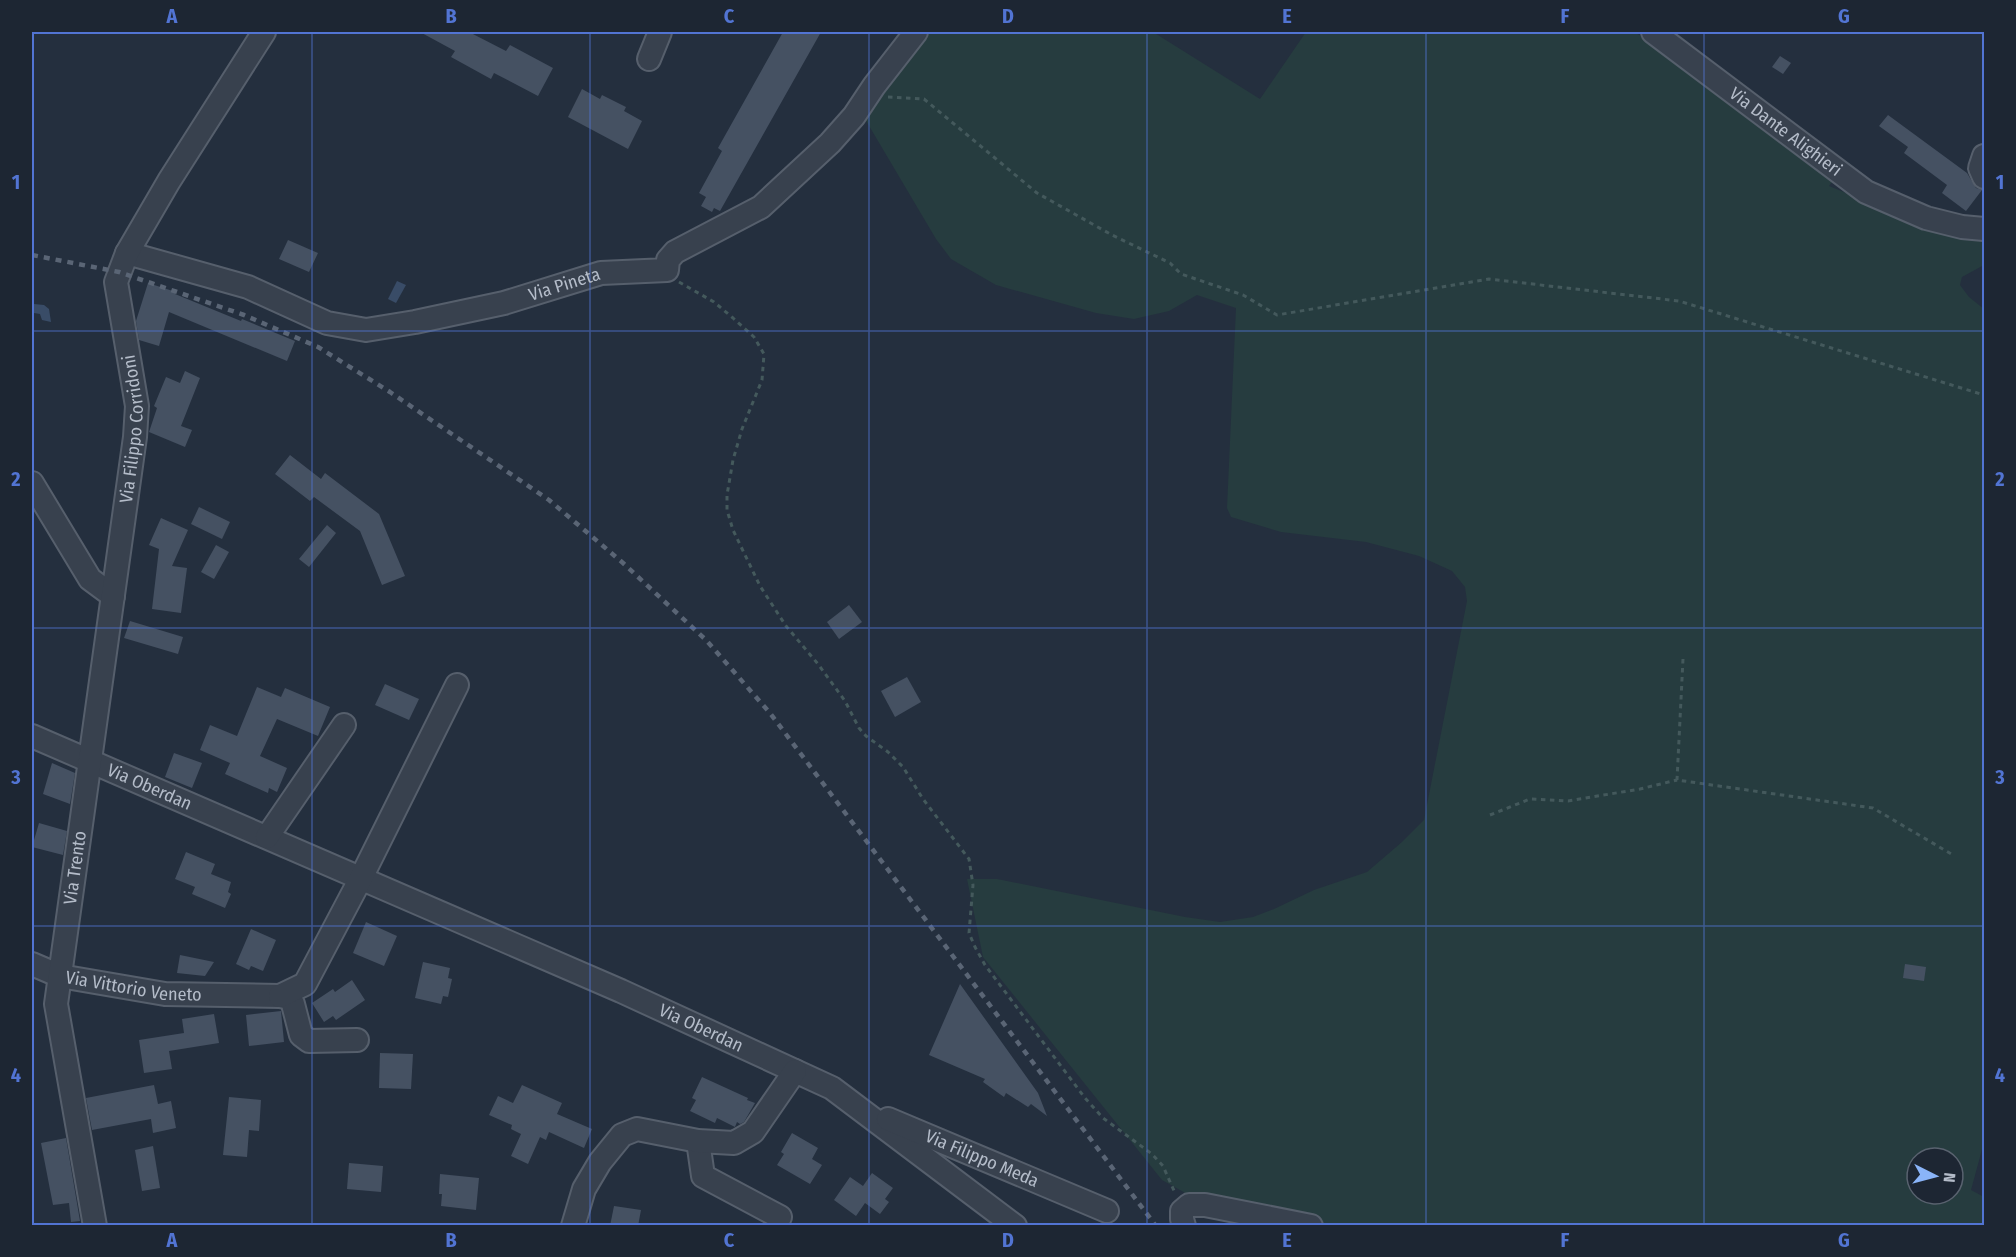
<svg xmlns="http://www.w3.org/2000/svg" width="2016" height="1257" font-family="'Fira Sans Condensed',sans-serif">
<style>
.green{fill:#263c3f;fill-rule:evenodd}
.water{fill:#394c67}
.building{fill:#455162}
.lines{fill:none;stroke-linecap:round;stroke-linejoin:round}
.minor-casing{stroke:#565f6c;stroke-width:26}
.path{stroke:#44595c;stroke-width:3;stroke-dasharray:4.5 4.5;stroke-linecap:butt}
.minor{stroke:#38414e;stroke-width:22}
.rail{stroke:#5a6575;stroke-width:4.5;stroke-dasharray:6 6;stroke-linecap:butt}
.grid{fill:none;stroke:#5274d3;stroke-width:1.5;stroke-opacity:0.55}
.labels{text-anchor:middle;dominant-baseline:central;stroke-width:4.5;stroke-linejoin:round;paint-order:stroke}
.street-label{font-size:18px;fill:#b4bcc9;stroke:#1d2633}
.neatline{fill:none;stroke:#5274d3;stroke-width:2}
.grid-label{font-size:20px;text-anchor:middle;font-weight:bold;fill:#5274d3}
</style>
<rect width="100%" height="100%" fill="#242f3e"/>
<path class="green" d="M928 32H1153L1260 99 1306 32H1635L1837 175 1829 186 1907 218 1984 237V265L1962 277 1960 285 1969 297 1984 309V1142L1971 1190 1984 1197V1225H1332L1189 1195 1162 1180 983 957 967 879H997L1185 917 1220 922 1253 917 1274 909 1314 890 1367 872 1402 842 1424 820 1467 601 1465 587 1452 571 1419 556 1366 542 1281 532 1231 517 1227 508 1236 308 1197 295 1169 311 1134 319 1096 313 996 285 951 259 936 239 865 119 893 75ZM1917 1158H1953V1194H1917Z"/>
<g class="water">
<path d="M397 281 406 285 396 303 388 299Z"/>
<path d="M34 304 44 305 49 309 51 322 42 320 40 314 34 313 32 305Z"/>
</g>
<g class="building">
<path d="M420 32H469L506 51 510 45 553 68 538 96 494 73 491 79 451 57 455 51Z"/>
<path d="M783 32H821L720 211 714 208 712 212 701 206 706 197 699 193 722 151 718 148Z"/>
<path d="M1780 56 1791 63 1783 74 1772 67Z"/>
<path d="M582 89 600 99 602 95 626 107 624 111 642 121 628 149 568 117Z"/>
<path d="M1888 115 1967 173 1976 188 1982 190 1966 211 1942 193 1947 185 1904 153 1908 147 1879 126Z"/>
<path d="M288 240 318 253 309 272 279 259Z"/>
<path d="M148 283 176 292 175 294 241 321 242 319 295 341 287 361 169 312 159 346 139 340 136 321Z"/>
<path d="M185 371 200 378 181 426 192 430 185 447 149 432 157 408 154 406 166 377 180 383Z"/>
<path d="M290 455 321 479 325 473 379 514 405 576 382 585 360 531 314 497 310 501 275 474Z"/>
<path d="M199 507 230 522 222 539 191 524Z"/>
<path d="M161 518 188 530 172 566 187 568 181 613 152 609 159 549 149 545Z"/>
<path d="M327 525 336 533 309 567 299 559Z"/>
<path d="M216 545 229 552 214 579 201 572Z"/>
<path d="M849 605 862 622 839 639 827 622Z"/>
<path d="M130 621 183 637 178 654 124 638Z"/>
<path d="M907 677 921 702 895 717 881 691Z"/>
<path d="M385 684 419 699 409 720 375 705Z"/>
<path d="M257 687 281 697 285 688 330 707 318 736 277 719 260 756 287 768 277 792 269 788 268 793 225 774 230 763 200 750 210 725 237 736Z"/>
<path d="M174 753 202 763 192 788 165 777Z"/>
<path d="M52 763 75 773 70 804 43 794Z"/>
<path d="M39 823 67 831 63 855 32 847Z"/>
<path d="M186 852 215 864 211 874 231 882 228 892 231 894 225 908 192 894 195 887 175 879Z"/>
<path d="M366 922 397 936 384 966 353 953Z"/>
<path d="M251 929 276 940 263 971 251 966 249 970 236 964Z"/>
<path d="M180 955 214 962 205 976 177 973Z"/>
<path d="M423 962 450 968 448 978 452 979 448 997 443 996 441 1004 415 998Z"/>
<path d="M1905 964 1926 967 1924 981 1903 978Z"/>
<path d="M352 980 365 1000 336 1020 333 1016 324 1022 312 1003 333 989 335 992Z"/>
<path d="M960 984 1038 1093 1047 1116 1031 1104 1028 1107 1006 1093 1004 1097 983 1082 985 1079 929 1055Z"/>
<path d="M281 1011 284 1042 249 1046 246 1015Z"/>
<path d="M214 1014 219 1043 169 1051 172 1069 144 1073 139 1040 184 1033 182 1019Z"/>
<path d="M380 1053 413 1054 411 1089 379 1088Z"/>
<path d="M702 1077 748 1098 747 1100 755 1103 744 1122 740 1124 737 1122 735 1127 717 1118 715 1123 690 1111 696 1100 692 1098Z"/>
<path d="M154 1085 158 1104 171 1101 176 1128 153 1133 151 1119 92 1130 86 1098Z"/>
<path d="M522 1085 562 1103 557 1114 592 1129 584 1148 549 1132 546 1140 540 1137 528 1164 511 1156 521 1134 511 1129 512 1125 489 1115 498 1096 513 1103Z"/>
<path d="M229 1097 261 1100 259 1131 249 1130 247 1157 223 1155Z"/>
<path d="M792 1133 818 1148 812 1159 822 1165 810 1184 777 1165 784 1154 781 1152Z"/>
<path d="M66 1138 80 1221 71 1222 69 1203 53 1205 41 1143Z"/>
<path d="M153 1146 160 1188 142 1191 135 1150Z"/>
<path d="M349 1163 383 1166 381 1192 347 1189Z"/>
<path d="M872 1173 893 1188 885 1199 889 1202 880 1214 865 1203 856 1216 834 1200 850 1177 863 1186Z"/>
<path d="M440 1174 479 1178 476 1210 441 1206 442 1194H439Z"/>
<path d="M614 1206 641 1210 638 1226H610Z"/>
</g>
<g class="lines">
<g class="minor-casing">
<g id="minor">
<path id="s1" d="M1653 32 1866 192 1926 218 1962 227 1984 229"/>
<path d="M649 59 660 32"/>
<path d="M1984 156 1980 168 1984 177"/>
<path id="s2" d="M127 253 248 287 327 323 366 330 415 322 504 303 601 273 667 270 668 260 675 252 761 207 830 143 854 116 874 86 916 32"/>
<path d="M32 483 90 579 113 596"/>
<path id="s3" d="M32 736 621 991 832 1088 1015 1226"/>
<path d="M267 837 344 725"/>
<path id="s4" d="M32 964 60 976 165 994 280 996 290 998 293 1004 301 1035 309 1041 357 1040"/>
<path d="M280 996 305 984 361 878 457 685"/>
<path id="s5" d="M888 1119 1107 1211"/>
<path d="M698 1141 703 1176 780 1217"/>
<path id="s6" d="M95 1226 56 1004 135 437 137 406 116 282 127 253 169 181 264 32"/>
<path d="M573 1226 584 1189 600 1162 622 1135 637 1129 698 1141 734 1143 753 1132 795 1071"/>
<path d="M1184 1226 1182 1219V1211L1189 1205H1205L1311 1226"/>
</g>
</g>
<g class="path">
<path d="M888 97 924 99 1037 193 1112 235 1170 263 1181 274 1243 295 1277 315 1489 279 1679 301 1984 395"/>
<path d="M679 282 714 302 733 318 754 337 764 354 762 380 742 429 733 460 727 495V510L733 530 760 586 786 626 818 664 845 701 859 728 866 736 888 752 903 767 923 799 969 859 973 885 969 933 975 947 985 965 1085 1098 1103 1118 1152 1154 1163 1166 1175 1193"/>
<path d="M1683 659 1677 780 1873 808 1953 855"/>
<path d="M1490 815 1530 799 1568 801 1640 789 1677 780"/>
</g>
<use href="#minor" class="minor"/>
<path class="rail" d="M32 255 119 272 244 315 318 347 390 392 549 500 623 563 706 640 770 713 1156 1226"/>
</g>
<path class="grid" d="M312 32V1226M590 32V1226M869 32V1226M1147 32V1226M1426 32V1226M1704 32V1226M32 331H1984M32 628H1984M32 926H1984"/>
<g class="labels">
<g class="street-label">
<text stroke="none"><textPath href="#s1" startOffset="166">Via Dante Alighieri</textPath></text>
<text stroke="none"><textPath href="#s2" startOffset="456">Via Pineta</textPath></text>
<text stroke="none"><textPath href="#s6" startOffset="806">Via Filippo Corridoni</textPath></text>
<text stroke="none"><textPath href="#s3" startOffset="128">Via Oberdan</textPath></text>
<text stroke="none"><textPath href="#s6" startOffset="363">Via Trento</textPath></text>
<text stroke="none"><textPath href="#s4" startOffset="105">Via Vittorio Veneto</textPath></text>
<text stroke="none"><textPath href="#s3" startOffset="730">Via Oberdan</textPath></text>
<text stroke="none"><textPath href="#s5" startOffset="102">Via Filippo Meda</textPath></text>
</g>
</g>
<rect width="2016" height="1257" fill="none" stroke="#1d2633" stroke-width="66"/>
<g transform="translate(1935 1176) rotate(96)"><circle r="28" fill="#1d2633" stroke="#59626f" stroke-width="1.5"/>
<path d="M0-4.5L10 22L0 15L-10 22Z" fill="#8ab4f8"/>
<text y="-9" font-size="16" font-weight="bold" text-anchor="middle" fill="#b4bcc9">N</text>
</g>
<rect x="33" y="33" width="1950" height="1191" class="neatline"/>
<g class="grid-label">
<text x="172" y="23">A</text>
<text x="451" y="23">B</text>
<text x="729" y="23">C</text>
<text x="1008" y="23">D</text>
<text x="1287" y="23">E</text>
<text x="1565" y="23">F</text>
<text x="1844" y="23">G</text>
<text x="16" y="189">1</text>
<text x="2000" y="189">1</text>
<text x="16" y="486">2</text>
<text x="2000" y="486">2</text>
<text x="16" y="784">3</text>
<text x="2000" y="784">3</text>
<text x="16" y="1082">4</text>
<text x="2000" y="1082">4</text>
<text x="172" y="1247">A</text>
<text x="451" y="1247">B</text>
<text x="729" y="1247">C</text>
<text x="1008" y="1247">D</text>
<text x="1287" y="1247">E</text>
<text x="1565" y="1247">F</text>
<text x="1844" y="1247">G</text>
</g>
</svg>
